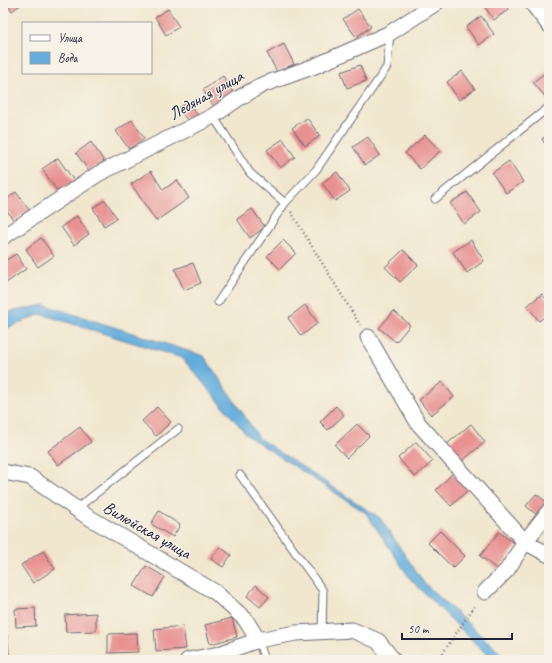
<svg xmlns="http://www.w3.org/2000/svg" width="552" height="663" font-family="Caveat,sans-serif">
<style>
.water{fill:#64addc;stroke:#43688c}
.building{fill:#e89191}
.lines{fill:none;stroke-linecap:round;stroke-linejoin:round}
.lane-casing{stroke:#6a676f;stroke-width:9}
.street-casing{stroke:#6a676f;stroke-width:17}
.path{stroke:#6a676f;stroke-width:2.5;stroke-dasharray:1 3;stroke-linecap:butt}
.lane{stroke:#fff;stroke-width:7}
.street{stroke:#fff;stroke-width:15}
.labels{text-anchor:middle;dominant-baseline:central;stroke-width:3;stroke-linejoin:round;paint-order:stroke}
.street-label{font-size:17px;fill:#22223b;stroke:#f7f3e8}
</style>
<rect width="100%" height="100%" fill="#f7f3e8"/>
<filter id="ink" filterUnits="userSpaceOnUse"><feTurbulence type="fractalNoise" baseFrequency=".025" numOctaves="2"/><feDisplacementMap in="SourceGraphic" scale="8" xChannelSelector="R" yChannelSelector="G"/><feConvolveMatrix kernelMatrix="1 2 1 2 8 2 1 2 1" color-interpolation-filters="sRGB"/></filter>
<filter id="wash" filterUnits="userSpaceOnUse"><feTurbulence type="fractalNoise" baseFrequency=".012" numOctaves="4" result="noise"/><feDisplacementMap in="SourceGraphic" scale="16" xChannelSelector="R" yChannelSelector="G"/><feGaussianBlur stdDeviation="0.9" result="paint"/><feColorMatrix in="noise" values="0 0 0 0 0 0 0 0 0 0 0 0 0 0 0 0 0 1.4 0 .05"/><feComposite in="paint" operator="in"/></filter>
<g filter="url(#wash)">
<rect width="100%" height="100%" fill="#f1e7cf"/>
<path class="water" d="M45 305 204 356 260 439 380 518 424 583 508 660H494L484 652 411 580 366 513 248 436 182 358 41 314 3 330V313Z"/>
<g id="blocks">
<g class="building">
<path d="M6 3H23L12 11Z"/>
<path d="M482 3H505L509 9 494 20Z"/>
<path d="M168 9 179 27 166 35 155 17Z"/>
<path d="M358 9 371 27 356 37 343 19Z"/>
<path d="M481 16 494 34 479 45 466 27Z"/>
<path d="M284 44 294 64 277 72 267 53Z"/>
<path d="M360 65 366 81 347 88 341 72Z"/>
<path d="M549 70V100H548L533 82Z"/>
<path d="M462 71 475 89 459 100 447 82Z"/>
<path d="M223 76 235 95 215 108 203 90Z"/>
<path d="M188 102 199 117 190 124 178 108Z"/>
<path d="M307 118 320 136 305 146 292 128Z"/>
<path d="M132 120 144 138 129 149 116 131Z"/>
<path d="M549 134V150L542 139Z"/>
<path d="M425 135 440 151 420 169 405 153Z"/>
<path d="M368 137 380 155 365 165 353 147Z"/>
<path d="M283 139 295 157 280 168 267 150Z"/>
<path d="M91 142 104 161 89 171 76 153Z"/>
<path d="M58 158 74 181 58 192 42 169Z"/>
<path d="M509 161 523 182 506 193 492 173Z"/>
<path d="M151 171 163 190 177 180 189 198 156 221 131 184Z"/>
<path d="M337 172 350 191 335 201 322 183Z"/>
<path d="M16 192 29 210 14 221 3 205V202Z"/>
<path d="M467 192 481 212 464 224 450 203Z"/>
<path d="M105 200 117 218 104 226 93 208Z"/>
<path d="M252 209 265 227 250 238 237 219Z"/>
<path d="M77 216 89 234 74 245 61 227Z"/>
<path d="M41 238 54 256 38 267 26 249Z"/>
<path d="M283 240 296 253 280 269 267 256Z"/>
<path d="M471 240 484 261 467 273 453 252Z"/>
<path d="M403 250 418 265 400 282 385 267Z"/>
<path d="M16 254 26 269 6 283 3 279V262Z"/>
<path d="M193 263 201 283 184 290 175 269Z"/>
<path d="M542 294 549 302V313L539 321 527 306Z"/>
<path d="M305 305 318 323 301 336 288 318Z"/>
<path d="M394 311 410 325 396 342 379 328Z"/>
<path d="M442 382 454 397 431 415 419 400Z"/>
<path d="M336 406 344 415 328 430 320 422Z"/>
<path d="M157 407 171 422 156 436 142 421Z"/>
<path d="M357 424 369 436 347 458 335 445Z"/>
<path d="M471 424 485 442 462 461 447 444Z"/>
<path d="M80 427 91 442 58 465 48 451Z"/>
<path d="M416 442 433 461 415 477 398 458Z"/>
<path d="M453 473 469 489 451 506 436 490Z"/>
<path d="M536 494 548 503 538 516 526 506Z"/>
<path d="M159 511 180 525 173 537 151 524Z"/>
<path d="M440 531 465 556 453 568 428 543Z"/>
<path d="M499 532 517 545 498 570 480 556Z"/>
<path d="M220 547 231 555 223 567 211 559Z"/>
<path d="M43 551 55 569 33 583 21 565Z"/>
<path d="M146 566 165 577 153 597 134 586Z"/>
<path d="M256 585 269 597 260 607 247 596Z"/>
<path d="M35 608 36 626 16 627 15 609Z"/>
<path d="M96 613V631L66 632 65 615Z"/>
<path d="M232 618 237 637 210 644 205 625Z"/>
<path d="M183 626 186 649 156 651 154 629Z"/>
<path d="M137 633 138 652 108 653V634Z"/>
<path d="M3 635H7L9 657 3 658Z"/>
</g>
</g>
</g>
<g filter="url(#ink)">
<use href="#blocks" fill-opacity="0" stroke="#6a676f" stroke-width="1"/>
<g class="lines">
<g class="lane-casing">
<g id="lane">
<path d="M213 116 250 173 285 203"/>
<path d="M435 199 549 107"/>
<path d="M218 302 285 203 316 170 387 67 390 33"/>
<path d="M240 475 323 591 322 632"/>
<path d="M76 509 178 429"/>
<path d="M258 640 265 660"/>
</g>
</g>
<g class="street-casing">
<g id="street">
<path d="M532 3 549 25"/>
<path d="M3 237 98 174 213 116 239 98 262 85 315 66 390 33 436 3"/>
<path d="M368 337 418 423 525 542 549 555"/>
<path d="M3 472 30 477 85 515 215 592 245 619 258 640"/>
<path d="M485 592 507 570 525 542 549 511"/>
<path d="M188 660 219 654 258 640 296 633 352 630 378 641 393 660"/>
</g>
</g>
<g class="path">
<path d="M291 212 360 325"/>
<path d="M438 660 476 604"/>
</g>
<use href="#lane" class="lane"/>
<use href="#street" class="street"/>
</g>
</g>
<g class="labels">
<g class="street-label">
<text transform="translate(206 95) rotate(-30)">Ледяная улица</text>
<text transform="translate(147 530) rotate(30)">Вилюйская улица</text>
</g>
</g>
<rect width="552" height="663" fill="none" stroke="#f7f3e8" stroke-width="16"/>
<rect x="22" y="22" width="130" height="52" fill="#f7f3e8" stroke="#a29fa3"/>
<rect x="30" y="35" width="20" height="6" fill="#ffffff" stroke="#a29fa3"/>
<text x="58" y="42" font-size="12" fill="#22223b">Улица</text>
<rect x="30" y="52" width="20" height="12" fill="#64addc" stroke="#a29fa3"/>
<text x="58" y="62" font-size="12" fill="#22223b">Вода</text>
<path d="M402 633v6h110v-6" fill="none" stroke="#22223b" stroke-width="2"/>
<text x="408" y="633" font-size="12" fill="#22223b" stroke="#f7f3e8" stroke-width="3" paint-order="stroke">50 m</text>
</svg>
